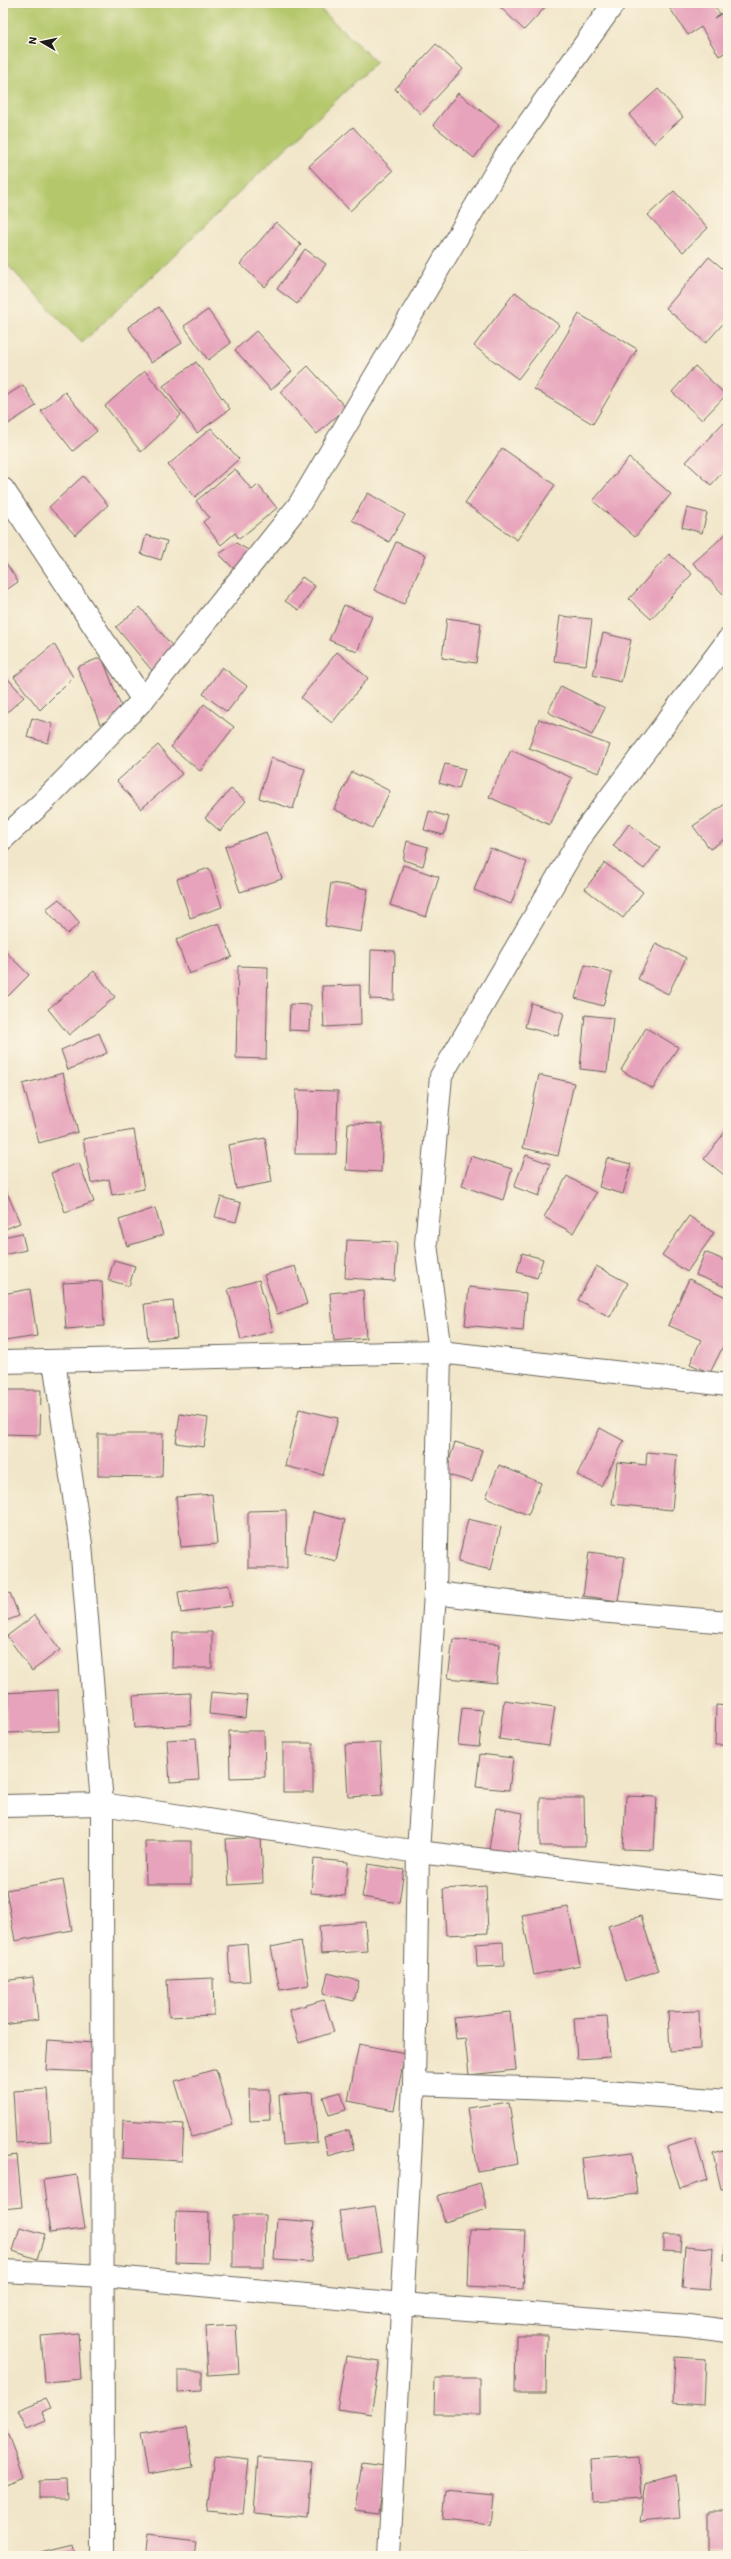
<svg xmlns="http://www.w3.org/2000/svg" width="731" height="2559" font-family="Itim,sans-serif">
<style>
.green{fill:#b4c76b;stroke:#687244}
.building{fill:#e7a3bb}
.lines{fill:none;stroke-linecap:round;stroke-linejoin:round}
.minor-casing{stroke:#676359;stroke-width:24}
.minor{stroke:#fff;stroke-width:22}
</style>
<rect width="100%" height="100%" fill="#fcf5e5"/>
<filter id="ink" filterUnits="userSpaceOnUse"><feTurbulence type="fractalNoise" baseFrequency=".025" numOctaves="2"/><feDisplacementMap in="SourceGraphic" scale="8" xChannelSelector="R" yChannelSelector="G"/><feConvolveMatrix kernelMatrix="1 2 1 2 8 2 1 2 1" color-interpolation-filters="sRGB"/></filter>
<filter id="wash" filterUnits="userSpaceOnUse"><feTurbulence type="fractalNoise" baseFrequency=".012" numOctaves="4" result="noise"/><feDisplacementMap in="SourceGraphic" scale="16" xChannelSelector="R" yChannelSelector="G"/><feGaussianBlur stdDeviation="0.9" result="paint"/><feColorMatrix in="noise" values="0 0 0 0 0 0 0 0 0 0 0 0 0 0 0 0 0 1.4 0 .05"/><feComposite in="paint" operator="in"/></filter>
<g filter="url(#wash)">
<rect width="100%" height="100%" fill="#f1e6c9"/>
<path class="green" d="M3 3H314L376 62 82 343 3 260Z"/>
<g id="blocks">
<g class="building">
<path d="M501 3H549L524 30 498 5Z"/>
<path d="M669 3H712L720 14 714 18 728 10V51L719 56 701 27 688 35 667 4Z"/>
<path d="M436 44 463 69 421 114 395 89Z"/>
<path d="M658 89 683 117 654 143 629 115Z"/>
<path d="M458 93 499 125 474 158 433 125Z"/>
<path d="M353 127 393 171 350 211 309 166Z"/>
<path d="M674 191 708 228 683 252 648 215Z"/>
<path d="M276 222 301 245 265 287 240 264Z"/>
<path d="M305 249 326 264 297 304 277 289Z"/>
<path d="M709 257 728 273V318L706 343 666 308Z"/>
<path d="M515 292 559 325 518 379 474 346Z"/>
<path d="M159 307 182 343 151 363 128 327Z"/>
<path d="M208 310 231 343 208 360 184 326Z"/>
<path d="M579 314 637 349 593 424 534 389Z"/>
<path d="M256 331 292 371 271 390 235 350Z"/>
<path d="M196 362 230 409 197 433 163 386Z"/>
<path d="M308 366 346 408 317 434 280 392Z"/>
<path d="M695 366 726 395 702 420 672 392Z"/>
<path d="M145 371 181 415 141 452 105 406Z"/>
<path d="M23 385 36 406 8 424 3 415V398Z"/>
<path d="M65 392 97 431 73 451 41 411Z"/>
<path d="M723 423 728 428V466L711 485 686 462Z"/>
<path d="M211 428 239 459 195 497 168 465Z"/>
<path d="M502 448 555 485 517 540 465 503Z"/>
<path d="M629 458 671 494 635 537 593 501Z"/>
<path d="M235 469 252 490 258 485 277 508 239 539 235 533 221 545 203 522 209 517 196 501Z"/>
<path d="M83 476 108 505 75 535 49 507Z"/>
<path d="M368 493 405 515 389 542 352 520Z"/>
<path d="M687 508 707 513 702 533 682 527Z"/>
<path d="M728 532V596L726 597 693 563Z"/>
<path d="M146 535 167 541 161 560 141 554Z"/>
<path d="M396 542 426 555 404 604 374 590Z"/>
<path d="M236 543 257 555 239 574 219 554Z"/>
<path d="M669 554 692 574 651 619 629 599Z"/>
<path d="M3 558 18 582 3 592Z"/>
<path d="M302 577 315 586 299 610 285 601Z"/>
<path d="M344 605 372 616 357 652 329 640Z"/>
<path d="M140 607 178 653 154 673 116 627Z"/>
<path d="M560 616 592 619 586 665 554 661Z"/>
<path d="M447 618 481 623 476 663 442 658Z"/>
<path d="M603 633 631 640 621 682 593 675Z"/>
<path d="M54 644 73 677 40 710 14 677Z"/>
<path d="M337 652 368 678 332 723 301 698Z"/>
<path d="M102 657 124 714 100 724 77 667Z"/>
<path d="M222 667 247 686 227 712 203 694Z"/>
<path d="M3 673 24 697 4 715 3 714Z"/>
<path d="M561 686 605 708 592 735 548 712Z"/>
<path d="M204 704 234 727 200 771 171 747Z"/>
<path d="M32 718 53 724 48 743 27 737Z"/>
<path d="M539 719 610 745 599 773 529 748Z"/>
<path d="M158 745 182 774 141 809 117 781Z"/>
<path d="M511 750 572 778 550 825 489 797Z"/>
<path d="M728 757V765L724 762Z"/>
<path d="M271 758 305 769 293 809 259 798Z"/>
<path d="M445 764 465 769 459 789 439 783Z"/>
<path d="M352 772 390 791 372 828 334 809Z"/>
<path d="M231 789 246 801 220 831 205 818Z"/>
<path d="M728 802V837L710 849 693 826Z"/>
<path d="M429 811 449 817 444 835 424 830Z"/>
<path d="M629 824 660 848 644 869 613 846Z"/>
<path d="M266 832 282 879 240 892 225 847Z"/>
<path d="M407 841 428 847 423 866 403 860Z"/>
<path d="M490 848 527 862 511 904 474 890Z"/>
<path d="M605 863 643 892 623 918 585 889Z"/>
<path d="M403 865 439 877 426 917 390 905Z"/>
<path d="M209 868 222 907 190 918 177 879Z"/>
<path d="M331 883 368 889 361 932 325 926Z"/>
<path d="M59 899 80 923 67 934 46 909Z"/>
<path d="M219 923 232 957 189 974 176 940Z"/>
<path d="M656 943 686 958 668 994 638 979Z"/>
<path d="M3 949 29 975 8 996 3 991Z"/>
<path d="M371 950 395 951 394 1000 370 999Z"/>
<path d="M585 965 612 973 603 1006 575 998Z"/>
<path d="M238 966 268 967 266 1059 236 1058Z"/>
<path d="M94 971 115 997 69 1035 48 1009Z"/>
<path d="M360 985 361 1025 324 1027 322 986Z"/>
<path d="M531 1003 564 1013 558 1036 525 1027Z"/>
<path d="M290 1004 311 1005 310 1031 289 1030Z"/>
<path d="M585 1015 613 1018 607 1072 580 1069Z"/>
<path d="M646 1028 678 1047 653 1089 621 1070Z"/>
<path d="M99 1033 107 1053 68 1070 61 1050Z"/>
<path d="M63 1073 78 1132 39 1143 23 1084Z"/>
<path d="M539 1075 574 1083 558 1156 523 1148Z"/>
<path d="M296 1090 338 1091 336 1154H295Z"/>
<path d="M348 1123 383 1124 381 1172 346 1170Z"/>
<path d="M728 1128V1178L704 1159Z"/>
<path d="M134 1130 144 1189 112 1195 109 1179 91 1183 83 1139Z"/>
<path d="M265 1138 272 1182 236 1189 228 1145Z"/>
<path d="M526 1155 550 1164 539 1196 514 1187Z"/>
<path d="M471 1156 512 1169 503 1200 462 1186Z"/>
<path d="M607 1158 631 1164 623 1194 599 1187Z"/>
<path d="M79 1163 94 1202 65 1212 51 1173Z"/>
<path d="M567 1176 596 1193 573 1233 544 1217Z"/>
<path d="M3 1188H5L20 1223 3 1230Z"/>
<path d="M221 1197 241 1203 236 1222 215 1217Z"/>
<path d="M155 1208 163 1235 127 1246 119 1220Z"/>
<path d="M689 1216 714 1233 687 1272 662 1255Z"/>
<path d="M22 1233 26 1250 3 1255V1237Z"/>
<path d="M347 1240 397 1242 395 1281 345 1278Z"/>
<path d="M705 1252 728 1262V1288L696 1275Z"/>
<path d="M522 1253 543 1259 537 1278 517 1272Z"/>
<path d="M114 1260 135 1266 129 1286 108 1280Z"/>
<path d="M295 1266 307 1304 277 1314 264 1275Z"/>
<path d="M596 1266 628 1283 610 1317 578 1300Z"/>
<path d="M689 1279 728 1298V1336L710 1373 690 1364 701 1340 668 1325Z"/>
<path d="M259 1280 273 1331 241 1340 228 1289Z"/>
<path d="M102 1281 104 1326 66 1329 63 1283Z"/>
<path d="M469 1287 526 1293 523 1331 465 1325Z"/>
<path d="M30 1289 37 1336 5 1341 3 1294Z"/>
<path d="M363 1290 366 1338 334 1341 330 1293Z"/>
<path d="M173 1301 177 1337 148 1340 144 1304Z"/>
<path d="M3 1390H41L40 1435 3 1434Z"/>
<path d="M299 1409 338 1418 323 1475 285 1466Z"/>
<path d="M180 1414 208 1418 204 1447 176 1443Z"/>
<path d="M600 1428 624 1441 601 1486 577 1475Z"/>
<path d="M98 1434H163L162 1477 98 1476Z"/>
<path d="M455 1442 482 1450 472 1482 445 1474Z"/>
<path d="M647 1452 677 1455 672 1510 612 1504 617 1462 646 1465Z"/>
<path d="M499 1465 541 1483 528 1515 486 1497Z"/>
<path d="M212 1494 217 1544 181 1547 176 1497Z"/>
<path d="M286 1510 287 1568H248V1511Z"/>
<path d="M313 1512 345 1520 336 1561 304 1553Z"/>
<path d="M468 1519 501 1527 491 1570 458 1562Z"/>
<path d="M589 1552 625 1557 618 1601 583 1596Z"/>
<path d="M229 1585 232 1606 181 1613 178 1592Z"/>
<path d="M10 1593 19 1616 3 1622V1596Z"/>
<path d="M35 1615 60 1650 32 1671 7 1636Z"/>
<path d="M173 1632H212V1668H172Z"/>
<path d="M453 1639 500 1644 496 1683 448 1678Z"/>
<path d="M58 1690 59 1731 7 1733 5 1693Z"/>
<path d="M211 1692 247 1695 245 1718 209 1714Z"/>
<path d="M190 1693 191 1725 135 1728 133 1696Z"/>
<path d="M504 1700 555 1707 549 1746 499 1739Z"/>
<path d="M716 1705 728 1706V1745H715Z"/>
<path d="M462 1708 483 1710 479 1747 458 1745Z"/>
<path d="M229 1731H264L265 1777 230 1778Z"/>
<path d="M196 1738 199 1780 170 1782 167 1740Z"/>
<rect x="283" y="1743" width="30" height="49"/>
<path d="M380 1743 383 1795 348 1797 345 1745Z"/>
<path d="M480 1754 513 1758 509 1790 476 1787Z"/>
<path d="M626 1796 657 1797 654 1850 623 1849Z"/>
<path d="M540 1798H584L585 1846H540Z"/>
<path d="M496 1808 523 1813 517 1853 489 1849Z"/>
<path d="M261 1837 263 1883 229 1885 226 1839Z"/>
<path d="M145 1841H191V1884H146Z"/>
<path d="M314 1859 348 1862 345 1896 311 1893Z"/>
<path d="M368 1864 404 1870 399 1903 362 1897Z"/>
<path d="M63 1880 72 1930 15 1941 6 1890Z"/>
<path d="M486 1886 488 1933 446 1935 443 1889Z"/>
<path d="M568 1907 580 1965 534 1975 522 1915Z"/>
<path d="M641 1916 658 1971 625 1981 608 1926Z"/>
<path d="M365 1922 367 1951 321 1954 319 1926Z"/>
<path d="M301 1941 309 1985 280 1990 271 1947Z"/>
<path d="M503 1942 504 1966 477 1967 476 1944Z"/>
<path d="M247 1944 250 1981 230 1982 228 1946Z"/>
<path d="M328 1973 359 1981 354 2001 323 1994Z"/>
<path d="M33 1977 38 2020 3 2025V1981Z"/>
<path d="M213 1978 214 2015 169 2017 167 1980Z"/>
<path d="M324 2000 334 2032 299 2043 289 2010Z"/>
<path d="M699 2011 700 2049 670 2051 668 2012Z"/>
<path d="M510 2012 516 2070 469 2075 465 2038 456 2039 454 2018Z"/>
<path d="M607 2016 610 2057 577 2059 574 2018Z"/>
<path d="M48 2040 94 2043 92 2072 46 2070Z"/>
<path d="M359 2044 405 2053 394 2110 348 2101Z"/>
<path d="M216 2069 232 2125 192 2137 175 2081Z"/>
<path d="M48 2089 51 2141 16 2143 13 2091Z"/>
<path d="M249 2089H269L270 2120 250 2121Z"/>
<path d="M313 2092 317 2142 283 2145 279 2095Z"/>
<path d="M341 2092 346 2110 329 2115 323 2097Z"/>
<path d="M509 2102 518 2164 477 2171 467 2108Z"/>
<path d="M123 2120 184 2124 182 2161 122 2158Z"/>
<path d="M349 2130 354 2149 328 2156 324 2137Z"/>
<path d="M695 2138 707 2180 680 2189 667 2147Z"/>
<path d="M728 2150V2188L721 2189 713 2154Z"/>
<path d="M632 2152 637 2194 587 2200 582 2158Z"/>
<path d="M17 2155 22 2207 3 2209V2157Z"/>
<path d="M77 2175 85 2229 50 2233 43 2180Z"/>
<path d="M480 2183 487 2209 445 2222 437 2196Z"/>
<path d="M375 2206 382 2252 346 2258 339 2211Z"/>
<path d="M176 2212 209 2213 208 2263 175 2262Z"/>
<path d="M233 2215H265L264 2267H233Z"/>
<path d="M277 2219 314 2222 311 2262 274 2260Z"/>
<path d="M727 2220H728V2260H724Z"/>
<path d="M20 2227 45 2234 37 2259 13 2251Z"/>
<path d="M470 2230 526 2232 523 2289 468 2286Z"/>
<path d="M663 2235H681L680 2252 663 2251Z"/>
<path d="M685 2246 713 2248 710 2290 682 2288Z"/>
<path d="M236 2325 239 2373 208 2375 205 2327Z"/>
<path d="M78 2333 81 2379 45 2382 41 2336Z"/>
<path d="M516 2335H547L546 2393H515Z"/>
<path d="M346 2356 380 2361 371 2414 337 2409Z"/>
<path d="M675 2357 706 2359 704 2405 673 2403Z"/>
<path d="M178 2371H202V2391L178 2392Z"/>
<path d="M435 2378H480V2414H434Z"/>
<path d="M45 2399 50 2408 42 2412 46 2421 27 2429 18 2410Z"/>
<path d="M3 2422 24 2477 3 2485Z"/>
<path d="M187 2427 193 2467 147 2475 140 2434Z"/>
<path d="M214 2456 249 2460 243 2514 207 2511Z"/>
<path d="M639 2456 642 2498 592 2501 590 2459Z"/>
<path d="M258 2457 312 2461 308 2519 254 2514Z"/>
<path d="M362 2462 385 2465 378 2514 355 2511Z"/>
<path d="M676 2475 680 2518 640 2522 646 2483Z"/>
<path d="M66 2480 67 2498H39V2481Z"/>
<path d="M446 2490 494 2495 491 2525 443 2520Z"/>
<path d="M708 2512H728V2552L708 2551Z"/>
<path d="M149 2534 197 2540 195 2556H146Z"/>
<path d="M74 2545 76 2556H36V2554Z"/>
<path d="M552 2553V2556H501V2555Z"/>
</g>
</g>
</g>
<g filter="url(#ink)">
<use href="#blocks" fill-opacity="0" stroke="#676359" stroke-width="1"/>
<g class="lines">
<g class="minor-casing">
<g id="minor">
<path d="M3 489 143 700"/>
<path d="M3 839 43 802 143 700 299 505 504 158 614 3"/>
<path d="M54 1361 81 1544 102 1804 103 2556"/>
<path d="M3 1362 440 1352 728 1385"/>
<path d="M435 1593 551 1607 728 1622"/>
<path d="M3 1806 102 1804 418 1852 728 1888"/>
<path d="M414 2084 579 2090 728 2101"/>
<path d="M3 2271 104 2276 402 2304 689 2326 728 2331"/>
<path d="M389 2556 414 2084 418 1852 435 1593 440 1352 426 1244 441 1076 584 832 728 640"/>
</g>
</g>
<use href="#minor" class="minor"/>
</g>
</g>
<rect width="731" height="2559" fill="none" stroke="#fcf5e5" stroke-width="16"/>
<g transform="translate(42 42) rotate(279)" stroke="#fcf5e5" stroke-width="3" paint-order="stroke">
<path d="M0-3L7 15L0 10L-7 15Z" fill="#1c1c1c"/>
<text y="-6" font-size="11" font-weight="bold" text-anchor="middle" fill="#1c1c1c">N</text>
</g>
</svg>
